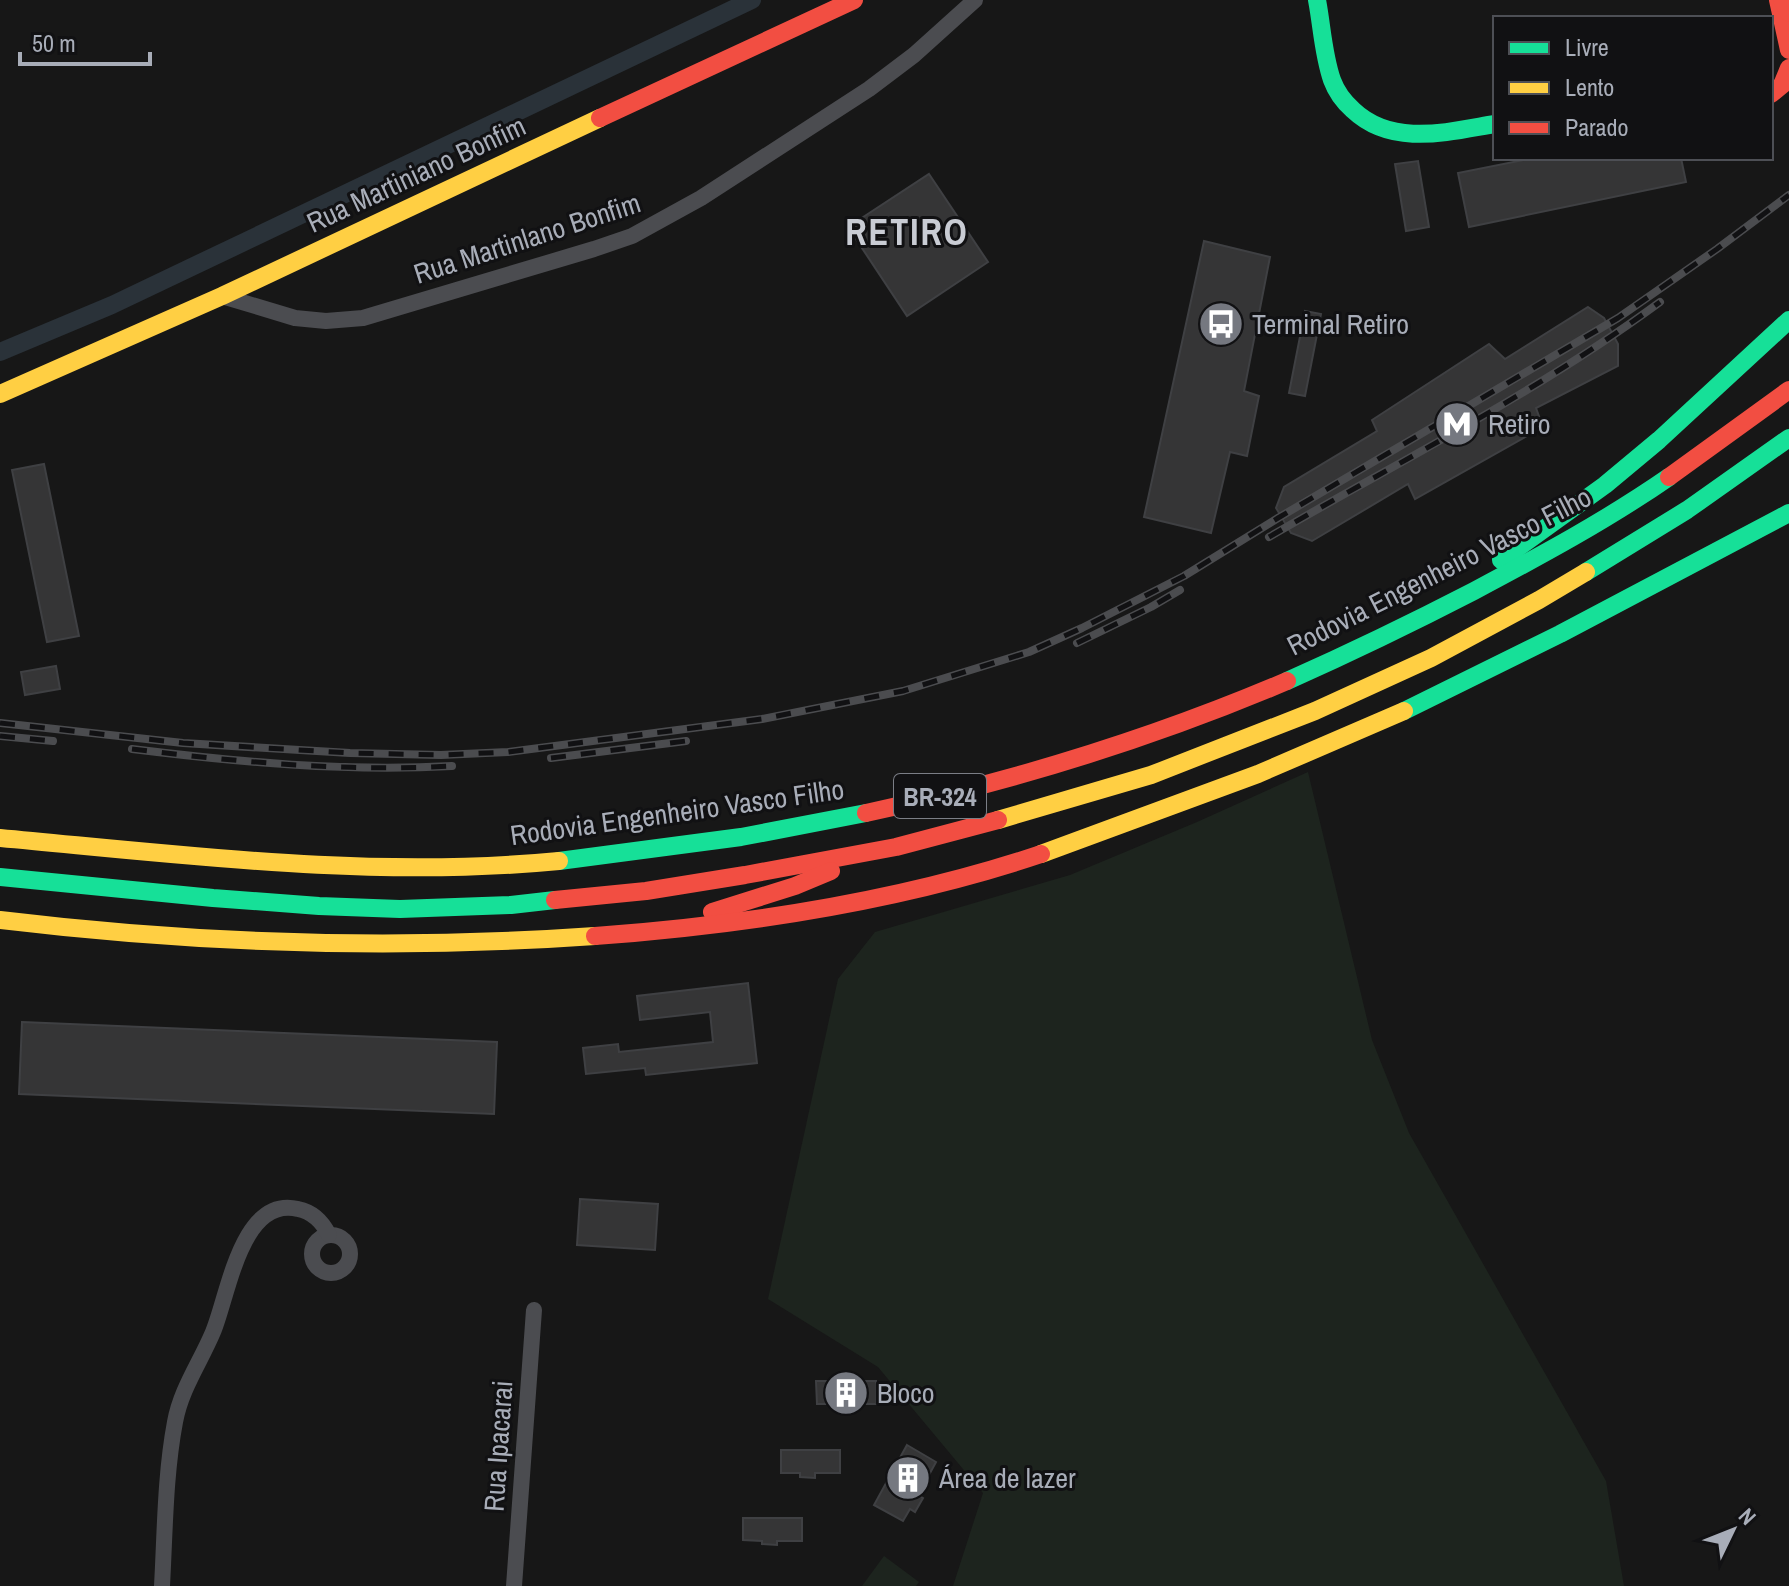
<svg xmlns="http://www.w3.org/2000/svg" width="1789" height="1586" font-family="'Archivo Narrow',sans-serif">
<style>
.green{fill:#1d241e}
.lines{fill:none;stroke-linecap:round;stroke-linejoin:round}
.canal{stroke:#2a3239;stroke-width:18}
.building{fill:#353536;stroke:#3f4043;stroke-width:2}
.street{stroke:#4b4c50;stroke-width:16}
.fast{stroke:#16e098;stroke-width:18}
.slow{stroke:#ffcf43;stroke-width:18}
.jam{stroke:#f24e42;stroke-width:18}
.rail-casing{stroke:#4b4c4f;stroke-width:8}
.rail{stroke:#111113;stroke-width:5;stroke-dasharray:15;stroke-linecap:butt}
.labels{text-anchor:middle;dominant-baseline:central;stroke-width:6;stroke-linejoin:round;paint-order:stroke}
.shield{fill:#111113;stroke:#7b7e86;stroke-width:2}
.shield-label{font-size:26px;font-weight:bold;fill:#a8adb8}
.street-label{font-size:28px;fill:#a8adb8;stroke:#111113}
.poi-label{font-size:28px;fill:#a8adb8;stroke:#111113;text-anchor:start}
.district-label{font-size:36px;font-weight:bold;letter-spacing:2px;fill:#c9ccd4;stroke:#111113}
</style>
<rect width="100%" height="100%" fill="#171717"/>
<g class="green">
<path d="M1308 772 1372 1040 1409 1133 1606 1481 1624 1586H953L983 1493 878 1367 768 1299 838 979 875 932 1070 875 1197 822Z"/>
<path d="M884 1556 919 1582 916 1586H862Z"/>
</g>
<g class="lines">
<path class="canal" d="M0 352 112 305 752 0"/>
</g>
<g class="building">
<path d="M1534 158H1681L1686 182 1469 227 1458 173Z"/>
<path d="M1418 161 1429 227 1406 231 1395 164Z"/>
<path d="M929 174 988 262 907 316 848 227Z"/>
<path d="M1204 241 1270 257 1244 391 1259 396 1247 456 1230 452 1211 533 1144 517Z"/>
<path d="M1588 307 1604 318 1618 344V366L1536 408 1543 427 1415 499 1408 484 1312 541 1291 533 1276 508 1284 487 1377 431 1372 420 1489 344 1505 359Z"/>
<path d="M1305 311 1321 314 1305 396 1289 393Z"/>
<path d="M44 464 79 636 47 642 12 470Z"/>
<path d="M56 666 60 689 25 695 21 672Z"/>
<path d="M748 983 757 1063 646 1075 645 1068 586 1074 583 1048 618 1044 619 1052 713 1042 710 1012 640 1020 637 996Z"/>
<path d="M22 1022 497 1042 494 1114 19 1094Z"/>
<path d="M580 1199 658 1204 655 1250 577 1245Z"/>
<path d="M816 1381H876V1404H851V1408H836V1404H817Z"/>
<path d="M907 1445 936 1462 918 1495 923 1498 915 1512 910 1509 903 1521 874 1505Z"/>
<path d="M781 1450H840V1473H815V1478L800 1477V1473H781Z"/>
<path d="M743 1518H802V1541H777V1545L762 1544V1541L743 1540Z"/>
</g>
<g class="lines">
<g class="street">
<path d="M222 296 295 318 326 321 363 318 594 249 632 236 701 198 869 89 914 55 975 0"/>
<circle cx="331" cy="1254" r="19"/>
<path d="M162 1586C165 1532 165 1475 175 1422 181 1389 200 1363 213 1332 228 1297 241 1195 298 1209 313 1212 322 1221 329 1235"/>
<path d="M514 1586 534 1310"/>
</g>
<g class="fast">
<path d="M1317 0C1322 26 1323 54 1332 80 1336 91 1344 102 1353 110 1392 147 1447 132 1495 124"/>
<path d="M1501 560 1605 485 1659 440 1789 320"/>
<path d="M1586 572 1687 510 1789 438"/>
<path d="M1287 681C1350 653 1412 623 1474 591 1540 556 1607 520 1669 477"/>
<path d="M1404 711 1560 634 1789 513"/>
<path d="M559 861 741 837 866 813"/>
<path d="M0 877 213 898 319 906 400 909 511 905 555 900"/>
</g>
<g class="slow">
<path d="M0 394 222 296 600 118"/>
<path d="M998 820 1151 775 1315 711 1431 658 1539 600 1586 572"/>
<path d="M0 838C185 855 373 879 559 861"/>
<path d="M1041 854 1258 774 1404 711"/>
<path d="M0 920C198 944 396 950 595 936"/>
</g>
<g class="jam">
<path d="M1778 0 1789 50"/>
<path d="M1782 0 1789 13"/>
<path d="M1771 94 1782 85 1789 68"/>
<path d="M600 118 854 0"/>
<path d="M1669 477 1789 390"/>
<path d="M866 813C1010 782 1151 739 1287 681"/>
<path d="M555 900 646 891 745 875 896 847 998 820"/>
<path d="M712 912 795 886 831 871"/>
<path d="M595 936C745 925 898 902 1041 854"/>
</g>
<g class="rail-casing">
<g id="rail">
<path d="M1269 537C1400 461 1538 392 1660 302"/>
<path d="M1077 643 1151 607 1180 590"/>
<path d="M0 723 183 743 350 753 441 755 508 752 762 719 903 691 1029 652 1082 628 1184 576 1278 518 1618 318 1717 249 1789 195"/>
<path d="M0 736 53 741"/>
<path d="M132 749C238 762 345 772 452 766"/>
<path d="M551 758 686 741"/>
</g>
</g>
<use href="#rail" class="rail"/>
</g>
<defs>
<g id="bus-disc" transform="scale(2.3)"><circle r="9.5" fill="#757880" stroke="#111113"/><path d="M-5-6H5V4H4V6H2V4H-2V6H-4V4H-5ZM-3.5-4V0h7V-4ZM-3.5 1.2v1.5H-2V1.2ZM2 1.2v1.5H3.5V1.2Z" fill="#fff"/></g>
<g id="metro-disc" transform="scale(2.3)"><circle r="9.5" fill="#757880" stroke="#111113"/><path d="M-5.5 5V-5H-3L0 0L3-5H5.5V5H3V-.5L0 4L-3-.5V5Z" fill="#fff"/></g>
<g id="building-disc" transform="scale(2.3)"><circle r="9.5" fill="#757880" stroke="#111113"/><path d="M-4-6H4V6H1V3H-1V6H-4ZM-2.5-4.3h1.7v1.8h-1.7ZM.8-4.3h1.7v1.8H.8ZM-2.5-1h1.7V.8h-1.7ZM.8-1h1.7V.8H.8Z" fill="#fff"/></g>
</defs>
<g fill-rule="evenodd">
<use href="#bus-disc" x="1221" y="324"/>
<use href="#metro-disc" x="1457" y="424"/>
<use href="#building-disc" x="846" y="1393"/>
<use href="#building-disc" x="908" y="1478"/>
</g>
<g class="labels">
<rect class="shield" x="894" y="774" width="92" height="44" rx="6"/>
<g class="shield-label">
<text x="940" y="796">BR-324</text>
</g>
<g class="street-label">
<text transform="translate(416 174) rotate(-25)">Rua Martiniano Bonfim</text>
<text transform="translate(527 238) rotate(-18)">Rua Martinlano Bonfim</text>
<text transform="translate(1439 571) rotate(-27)">Rodovia Engenheiro Vasco Filho</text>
<text transform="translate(677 812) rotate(-8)">Rodovia Engenheiro Vasco Filho</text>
<text transform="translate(498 1446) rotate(-86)">Rua Ipacarai</text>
</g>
<g class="poi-label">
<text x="1252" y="324">Terminal Retiro</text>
<text x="1488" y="424">Retiro</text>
<text x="877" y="1393">Bloco</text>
<text x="939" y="1478">Área de lazer</text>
</g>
<g class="district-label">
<text x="907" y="232">RETIRO</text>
</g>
</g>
<rect x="1493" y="16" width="280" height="144" fill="#111113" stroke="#4d4f55" stroke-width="2"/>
<rect x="1509" y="42" width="40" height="12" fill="#16e098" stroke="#4d4f55" stroke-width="2"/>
<text x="1565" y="56" font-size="24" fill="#a8adb8">Livre</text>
<rect x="1509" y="82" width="40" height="12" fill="#ffcf43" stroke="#4d4f55" stroke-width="2"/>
<text x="1565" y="96" font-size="24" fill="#a8adb8">Lento</text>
<rect x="1509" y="122" width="40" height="12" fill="#f24e42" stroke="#4d4f55" stroke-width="2"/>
<text x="1565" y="136" font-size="24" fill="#a8adb8">Parado</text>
<g transform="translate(1733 1530) rotate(47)" stroke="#111113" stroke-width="6" paint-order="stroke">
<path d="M0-6L14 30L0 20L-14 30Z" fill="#a8adb8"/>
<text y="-12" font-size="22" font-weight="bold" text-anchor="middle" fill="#a8adb8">N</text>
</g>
<path d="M20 52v12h130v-12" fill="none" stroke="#a8adb8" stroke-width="4"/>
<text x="32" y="52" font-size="24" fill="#a8adb8" stroke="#111113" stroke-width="6" paint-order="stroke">50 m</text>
</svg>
